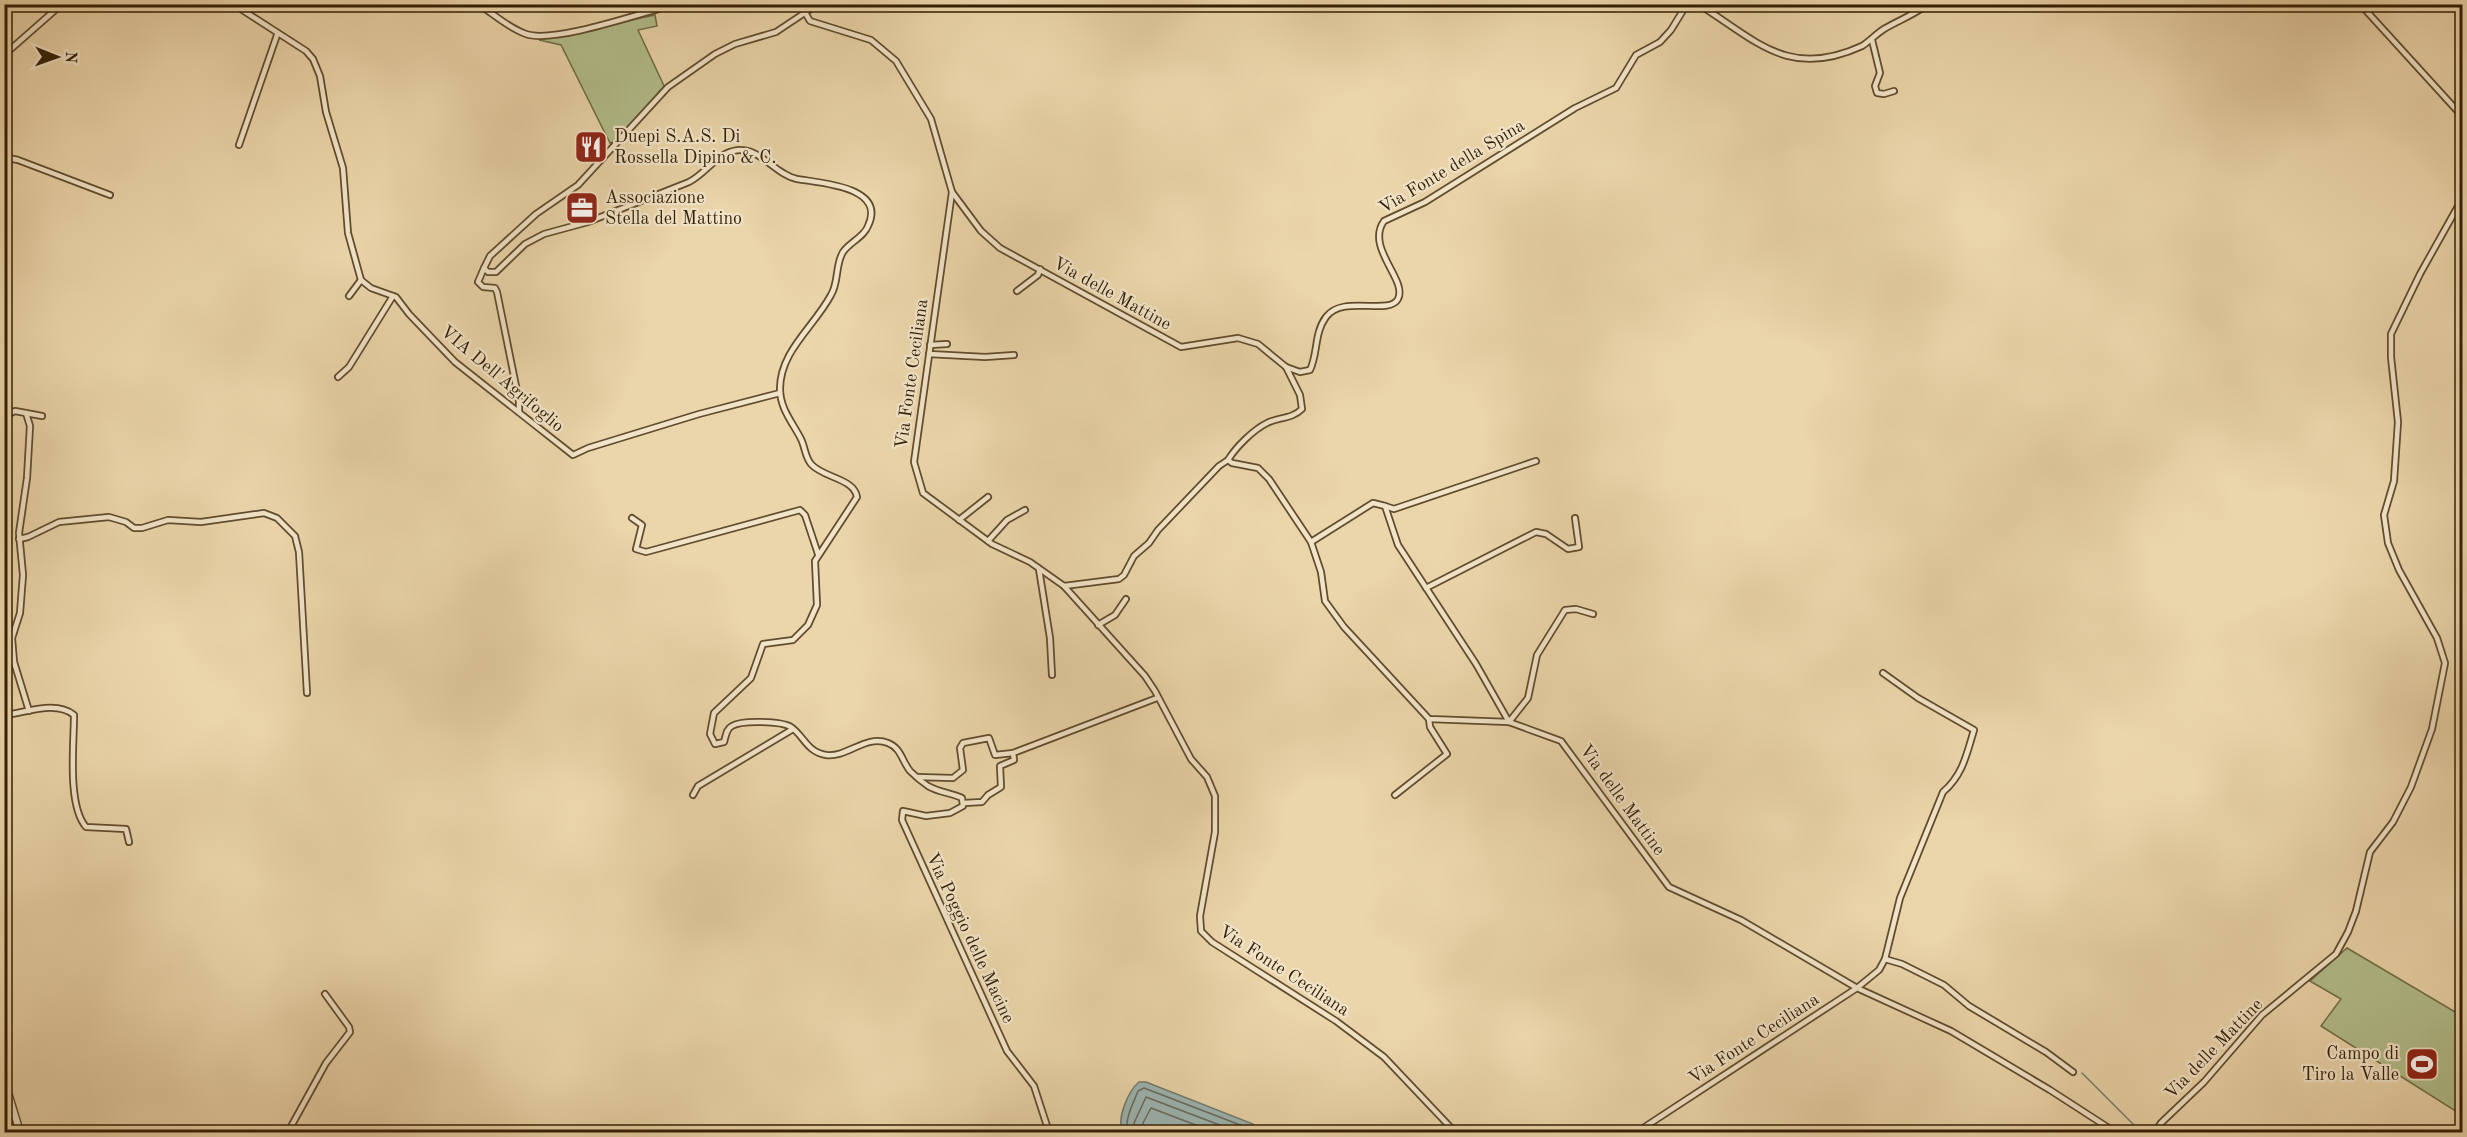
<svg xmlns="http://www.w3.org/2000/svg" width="2467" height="1137" font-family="'Old Standard TT',serif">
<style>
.green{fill:#b2be8c;stroke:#726e48;stroke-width:1.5}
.water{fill:#9cb6b4;stroke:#727a6e;stroke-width:1.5}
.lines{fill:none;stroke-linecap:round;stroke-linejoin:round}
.shore{stroke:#686a5c;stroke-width:1.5}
.stream{stroke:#727a6e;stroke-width:1.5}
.minor-casing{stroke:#614c2e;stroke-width:8}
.tertiary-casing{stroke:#614c2e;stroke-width:9}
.minor{stroke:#f2e4c8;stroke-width:4.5}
.tertiary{stroke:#f2e4c8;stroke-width:6}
.labels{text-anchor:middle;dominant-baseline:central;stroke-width:4.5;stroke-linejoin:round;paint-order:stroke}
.poi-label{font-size:18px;fill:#331f05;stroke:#f2e4c8;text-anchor:start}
.street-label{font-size:18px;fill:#331f05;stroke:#f2e4c8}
</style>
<rect width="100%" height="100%" fill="#ebd5aa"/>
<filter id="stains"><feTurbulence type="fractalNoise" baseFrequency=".00333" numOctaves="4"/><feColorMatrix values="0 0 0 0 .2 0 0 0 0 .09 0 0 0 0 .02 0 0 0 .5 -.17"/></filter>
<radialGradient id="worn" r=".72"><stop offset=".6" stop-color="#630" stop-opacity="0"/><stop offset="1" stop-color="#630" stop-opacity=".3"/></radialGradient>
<g class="green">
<path d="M655 15 657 26 638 30 664 86 617 141 610 143 561 45 539 40Z"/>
<path d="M2347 948 2462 1016V1102L2457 1112 2321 1026 2341 999 2310 981Z"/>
</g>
<path class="water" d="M1139 1082H1146L1253 1124 1257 1132H1123C1116 1120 1128 1091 1139 1082Z"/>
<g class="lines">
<g class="shore">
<path d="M1127 1132C1125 1118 1133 1104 1138 1091L1144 1088 1248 1128 1251 1132"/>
<path d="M1135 1132 1134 1123 1146 1097 1238 1132"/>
<path d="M1144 1132 1143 1123 1151 1108 1214 1132"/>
</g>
<path class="stream" d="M2082 1073 2141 1132"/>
<g class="minor-casing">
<g id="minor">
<path d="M233 4 306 51 313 59 320 76 326 112 343 168 348 233 361 280 371 288 396 297 409 314 455 362 573 455 588 448 699 414 780 393"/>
<path d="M478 4C494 14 508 28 526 34 554 44 644 12 676 4"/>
<path d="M800 4 810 21 871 40 896 61 931 119 952 192 981 231 1000 248 1181 347 1238 338 1258 344 1286 367 1300 395 1302 409C1292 419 1279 417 1267 423 1253 430 1236 447 1228 460L1232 463 1258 468 1269 479 1311 542 1321 572 1325 601 1344 627 1429 719 1509 722 1561 741 1669 887 1741 920 1857 988 1951 1031 2050 1090 2115 1132"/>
<path d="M818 4 776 32 735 44 715 54 668 87 578 185 536 214 490 256 484 268 488 272H496L525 244 544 234 588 222 689 182C703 175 711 162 725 154 756 138 770 173 797 179 819 183 887 186 868 226 864 237 850 242 843 252 835 265 839 282 831 295 814 327 780 351 780 389 780 409 793 423 801 439 805 447 805 457 811 464 823 478 854 478 857 497L815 561 817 605 808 625 793 640 763 644 751 678 714 713 710 734 715 744 724 742C726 736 726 729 732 726 741 720 781 721 791 727 804 736 807 752 826 755 847 758 866 734 888 743 901 748 902 761 910 771 915 776 922 782 928 786 938 792 951 793 962 798L963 806 950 813 926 816 903 811 902 820 1007 1051 1034 1086 1047 1126 1045 1132"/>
<path d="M1698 4C1756 40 1788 80 1862 46 1870 41 1876 34 1884 29 1899 20 1914 15 1928 4"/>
<path d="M2360 4 2462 116"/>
<path d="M1872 40 1880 73 1875 86 1877 93 1884 94 1894 91"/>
<path d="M4 55 62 4"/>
<path d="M239 145 277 35"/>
<path d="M4 157 18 160 110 195"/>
<path d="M952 192 914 462 923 493 992 544 1030 562 1064 586 1145 676 1155 691 1191 759 1207 777 1215 796V832L1200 916 1201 931 1212 942 1336 1021 1384 1057 1455 1132"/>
<path d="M484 268 478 282 483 287 495 288 497 292 519 401V412"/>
<path d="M1017 291 1038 275 1040 269"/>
<path d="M349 296 361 280"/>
<path d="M930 345 947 344"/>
<path d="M929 354 985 357 1014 355"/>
<path d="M1286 367 1300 372 1310 370C1318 354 1314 333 1326 317 1343 294 1389 316 1398 299 1408 280 1365 248 1384 221L1425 202 1575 108 1616 88 1636 55 1660 42 1671 30 1687 4"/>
<path d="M338 377 349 367 393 296"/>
<path d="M26 413 30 426 27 478 19 533 23 575 20 613 12 638 14 662 29 711"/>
<path d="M4 416 15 411 42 416"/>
<path d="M1385 506 1394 509 1536 461"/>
<path d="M632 518 642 525 636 549 646 552 800 510 805 515 818 554"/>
<path d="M959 520 988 497"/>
<path d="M19 539 28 537 59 522 109 517 126 522 134 528H142L168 520 201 522 264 513 277 518 295 536 299 552 307 693"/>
<path d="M988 541 1007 520 1025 510"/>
<path d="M1311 542 1373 503 1385 506 1398 545 1476 664 1509 722 1528 698 1537 655 1565 610 1576 609 1593 614"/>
<path d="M1039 569 1050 638 1052 675"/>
<path d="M1064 586 1119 579 1124 575 1134 556 1149 543 1158 530 1219 466 1228 460"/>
<path d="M1426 588 1536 532 1546 534 1568 549 1579 547 1575 518"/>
<path d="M1098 625 1115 615 1126 599"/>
<path d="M4 715C26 713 55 700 74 715 74 744 67 805 86 827L126 829 129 842"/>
<path d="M1013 753 1157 698"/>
<path d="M917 777 953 778 963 770 960 748 963 743 989 738 995 755 1013 753 1014 760 1000 766 1001 787 988 795 982 802 964 803"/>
<path d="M693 795 698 786 793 729"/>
<path d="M1395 795 1447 754 1430 727 1429 719"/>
<path d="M1885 959 1902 964 1944 985 1969 1006 2046 1052 2073 1072"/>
<path d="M288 1132 326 1063 350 1032 349 1027 325 994"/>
<path d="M1637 1132 1857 988 1879 970 1885 959 1900 898 1943 792C1963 775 1967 753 1974 730L1918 698 1883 673"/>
<path d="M2155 1132 2161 1123 2204 1082 2262 1015 2336 954 2348 932 2356 911 2370 852 2393 822 2411 787 2432 729 2445 663 2437 638 2399 570 2388 543 2384 515 2394 481 2398 422 2391 357V334L2420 274 2462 199"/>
</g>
</g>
<g class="tertiary-casing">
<path id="tertiary" d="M4 1087 9 1096 20 1132"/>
</g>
<use href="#minor" class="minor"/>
<use href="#tertiary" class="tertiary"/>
</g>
<defs>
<g id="restaurant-square" transform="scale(1.725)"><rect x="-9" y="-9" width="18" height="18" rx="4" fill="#8f2418" stroke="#f2e4c8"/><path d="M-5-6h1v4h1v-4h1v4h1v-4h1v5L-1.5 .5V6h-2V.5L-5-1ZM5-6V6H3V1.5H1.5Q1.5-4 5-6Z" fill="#fff"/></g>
<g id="office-square" transform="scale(1.725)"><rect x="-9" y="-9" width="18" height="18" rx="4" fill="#8f2418" stroke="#f2e4c8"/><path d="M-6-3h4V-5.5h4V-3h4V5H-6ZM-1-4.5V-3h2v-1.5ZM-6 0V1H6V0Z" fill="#fff"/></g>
<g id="stadium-square" transform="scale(1.725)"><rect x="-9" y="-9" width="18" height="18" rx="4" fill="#8f2418" stroke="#f2e4c8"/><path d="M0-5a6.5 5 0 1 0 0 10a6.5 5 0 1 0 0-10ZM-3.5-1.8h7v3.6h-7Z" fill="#fff"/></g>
</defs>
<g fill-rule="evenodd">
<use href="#restaurant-square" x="591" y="147"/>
<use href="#office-square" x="582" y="208"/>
<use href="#stadium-square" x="2422" y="1064"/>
</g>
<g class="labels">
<g class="poi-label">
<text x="614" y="137">Duepi S.A.S. Di<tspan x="614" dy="21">Rossella Dipino &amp; C.</tspan></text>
<text x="605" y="198">Associazione<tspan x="605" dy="21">Stella del Mattino</tspan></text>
<text x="2399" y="1054" text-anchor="end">Campo di<tspan x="2399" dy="21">Tiro la Valle</tspan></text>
</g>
<g class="street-label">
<text transform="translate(1452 167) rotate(-31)">Via Fonte della Spina</text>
<text transform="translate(1112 294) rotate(29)">Via delle Mattine</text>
<text transform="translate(912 374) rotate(-82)">Via Fonte Ceciliana</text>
<text transform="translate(502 379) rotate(40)">VIA Dell'Agrifoglio</text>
<text transform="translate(1622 800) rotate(54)">Via delle Mattine</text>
<text transform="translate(970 938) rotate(65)">Via Poggio delle Macine</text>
<text transform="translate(1284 971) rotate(33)">Via Fonte Ceciliana</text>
<text transform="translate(1754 1039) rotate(-33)">Via Fonte Ceciliana</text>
<text transform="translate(2214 1049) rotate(-46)">Via delle Mattine</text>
</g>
</g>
<rect width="2467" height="1137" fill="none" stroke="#ebd5aa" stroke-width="24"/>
<rect x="6" y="6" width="2455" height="1125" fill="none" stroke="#331f05" stroke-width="3"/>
<rect x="12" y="12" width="2443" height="1113" fill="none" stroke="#331f05" stroke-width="1.5"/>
<g transform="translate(57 57) rotate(91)" stroke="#f2e4c8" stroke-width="4.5" paint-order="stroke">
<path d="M0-4.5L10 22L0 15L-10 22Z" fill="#331f05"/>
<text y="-9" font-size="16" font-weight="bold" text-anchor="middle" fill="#331f05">N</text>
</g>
<rect width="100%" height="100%" filter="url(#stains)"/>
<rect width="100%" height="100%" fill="url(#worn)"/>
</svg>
